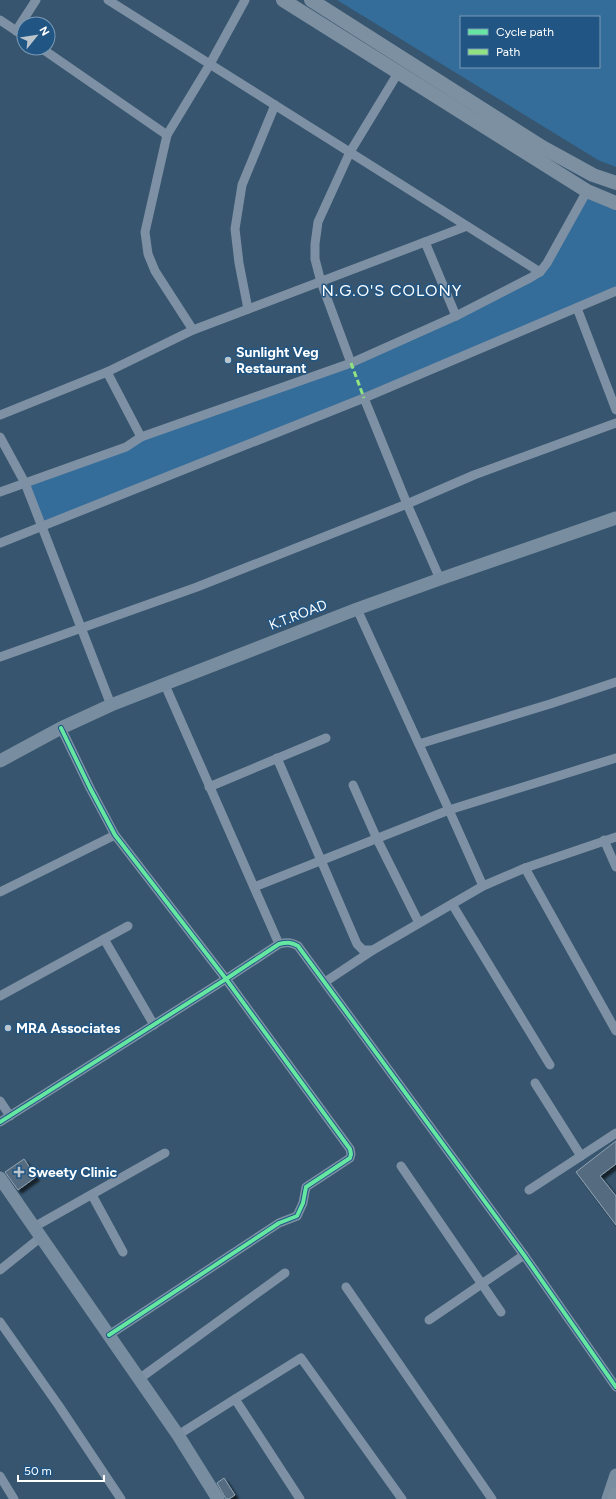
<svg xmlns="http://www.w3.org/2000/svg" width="616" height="1499" font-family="Figtree,sans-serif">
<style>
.green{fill:#346c9a;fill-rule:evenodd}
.building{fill:#556c80;stroke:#91a3b2;filter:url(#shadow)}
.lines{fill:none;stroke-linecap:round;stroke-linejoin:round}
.street{stroke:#7e91a4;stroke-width:9}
.secondary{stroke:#788ea0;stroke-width:13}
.primary{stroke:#7d90a1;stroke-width:14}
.quiet{stroke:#91e382;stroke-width:3;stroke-dasharray:6 3;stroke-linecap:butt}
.cycleway-casing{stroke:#215684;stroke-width:6}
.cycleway{stroke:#66e7a1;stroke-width:4}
.poi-dot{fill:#b9c4cc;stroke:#215684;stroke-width:1.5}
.labels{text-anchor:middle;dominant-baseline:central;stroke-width:3;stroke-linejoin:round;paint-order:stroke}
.poi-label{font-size:14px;font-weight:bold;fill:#fff;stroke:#215684;text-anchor:start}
.street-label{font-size:14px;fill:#fff;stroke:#215684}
.quarter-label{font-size:16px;letter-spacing:1px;fill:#fff;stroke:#215684}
</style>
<defs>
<filter id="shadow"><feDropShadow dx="3.5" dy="3.5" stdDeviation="1" flood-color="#0009"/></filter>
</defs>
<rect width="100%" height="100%" fill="#37556e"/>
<g class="green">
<path d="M337 0H616V167L598 160ZM461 17H599V67H461Z"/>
<path d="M587 191 616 203V291L42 526 25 481 361 363 540 272Z"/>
</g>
<g class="building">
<path d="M616 1141V1164L600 1176 616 1196V1225L576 1172Z"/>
<path d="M24 1159 36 1177 18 1190 5 1172Z"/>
<path d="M224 1478 235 1495 229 1499H226L217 1483Z"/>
</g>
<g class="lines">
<g class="street">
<path d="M108 0 540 272"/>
<path d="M0 20 24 36"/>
<path d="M16 31 36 0"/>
<path d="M41 48 167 135"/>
<path d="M425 242 456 316"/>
<path d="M577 308 616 410"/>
<path d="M248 309 239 263 235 229 242 185 275 105"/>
<path d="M193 330 467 226"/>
<path d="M351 363 321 282 315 259V244L318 222 350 152 398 73"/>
<path d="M364 398 407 504 440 579"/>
<path d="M0 415 107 372 193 330 155 271 148 254 145 232 167 135 210 64 245 0"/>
<path d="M0 437 25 483 111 705"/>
<path d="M141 437 351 363 456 316 530 278 540 272 547 263 587 191"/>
<path d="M0 492 126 447 141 437 107 372"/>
<path d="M0 543 364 398 616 291"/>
<path d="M357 609 449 810 483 886"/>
<path d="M0 657 197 587 407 504 474 475 616 423"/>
<path d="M165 685 279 944"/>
<path d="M61 728 90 788 115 835 226 979 350 1149 351 1154 350 1158 306 1187 303 1203 297 1216 279 1223 109 1335"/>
<path d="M419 744 550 704 616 682"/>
<path d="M277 758 357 944 363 950H373L483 886 525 868 616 1031"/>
<path d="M353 785 377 839 419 923"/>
<path d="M209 787 326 738"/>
<path d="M604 840 616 867"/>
<path d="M525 868 616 837"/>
<path d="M254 887 449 810 616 758"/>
<path d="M0 892 115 835"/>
<path d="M452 904 550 1065"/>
<path d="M104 939 154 1025"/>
<path d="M325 982 373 950"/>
<path d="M0 996 128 926"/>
<path d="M535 1083 581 1156"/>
<path d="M0 1101 10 1116"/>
<path d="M0 1122 226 979 279 944C287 942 291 942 298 946L524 1255 616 1387"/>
<path d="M401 1166 501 1312"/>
<path d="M529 1190 616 1133"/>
<path d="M92 1195 123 1252"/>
<path d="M34 1227 165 1153"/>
<path d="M0 1270 41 1237"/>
<path d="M346 1287 492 1499"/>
<path d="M429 1320 524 1255"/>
<path d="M0 1322 59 1406 121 1499"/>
<path d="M139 1379 285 1273"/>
<path d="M235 1399 301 1358 402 1499"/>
<path d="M178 1435 235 1399 300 1499"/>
<path d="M0 1476 14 1499"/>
</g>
<g class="secondary">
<path d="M0 761 61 728 111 705 357 609 440 579 616 518"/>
<path d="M0 1178 178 1435 218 1499"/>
<path d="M608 1499 616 1475"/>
</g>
<g class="primary">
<path d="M283 0 587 191 616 203"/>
<path d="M311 0 542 147 593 175 616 183"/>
<path d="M615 1499 616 1495"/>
</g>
<path class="quiet" d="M351 363 364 398"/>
<g class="cycleway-casing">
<g id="cycleway">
<path d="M61 728 90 788 115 835 226 979 350 1149 351 1154 350 1158 306 1187 303 1203 297 1216 279 1223 109 1335"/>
<path d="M0 1122 226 979 279 944C287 942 291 942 298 946L524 1255 616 1387"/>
</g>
</g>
<use href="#cycleway" class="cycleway"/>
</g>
<g class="poi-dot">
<circle cx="228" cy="360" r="4"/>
<circle cx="8" cy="1028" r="4"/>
<path d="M17 1166h4v4h4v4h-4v4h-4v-4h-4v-4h4z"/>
</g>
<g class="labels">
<g class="poi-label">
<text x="236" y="352">Sunlight Veg<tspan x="236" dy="16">Restaurant</tspan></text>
<text x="16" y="1028">MRA Associates</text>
<text x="28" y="1172">Sweety Clinic</text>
</g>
<g class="street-label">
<text transform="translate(298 615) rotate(-21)">K.T.ROAD</text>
</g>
<g class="quarter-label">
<text x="392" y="290">N.G.O'S COLONY</text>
</g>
</g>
<rect x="460" y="16" width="140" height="52" fill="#215684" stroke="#7a9ab5"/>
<rect x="468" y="29" width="20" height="6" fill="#66e7a1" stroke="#7a9ab5"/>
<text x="496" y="36" font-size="12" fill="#ffffff">Cycle path</text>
<rect x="468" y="49" width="20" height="6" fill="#91e382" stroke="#7a9ab5"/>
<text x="496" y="56" font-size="12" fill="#ffffff">Path</text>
<g transform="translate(36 36) rotate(60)"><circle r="19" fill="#215684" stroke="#7a9ab5"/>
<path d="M0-3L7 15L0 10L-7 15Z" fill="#b9c4cc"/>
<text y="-6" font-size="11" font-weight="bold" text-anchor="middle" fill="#ffffff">N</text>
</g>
<path d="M18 1475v6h86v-6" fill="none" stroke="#ffffff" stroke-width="2"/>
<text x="24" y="1475" font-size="12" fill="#ffffff" stroke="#215684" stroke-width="3" paint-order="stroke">50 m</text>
</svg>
